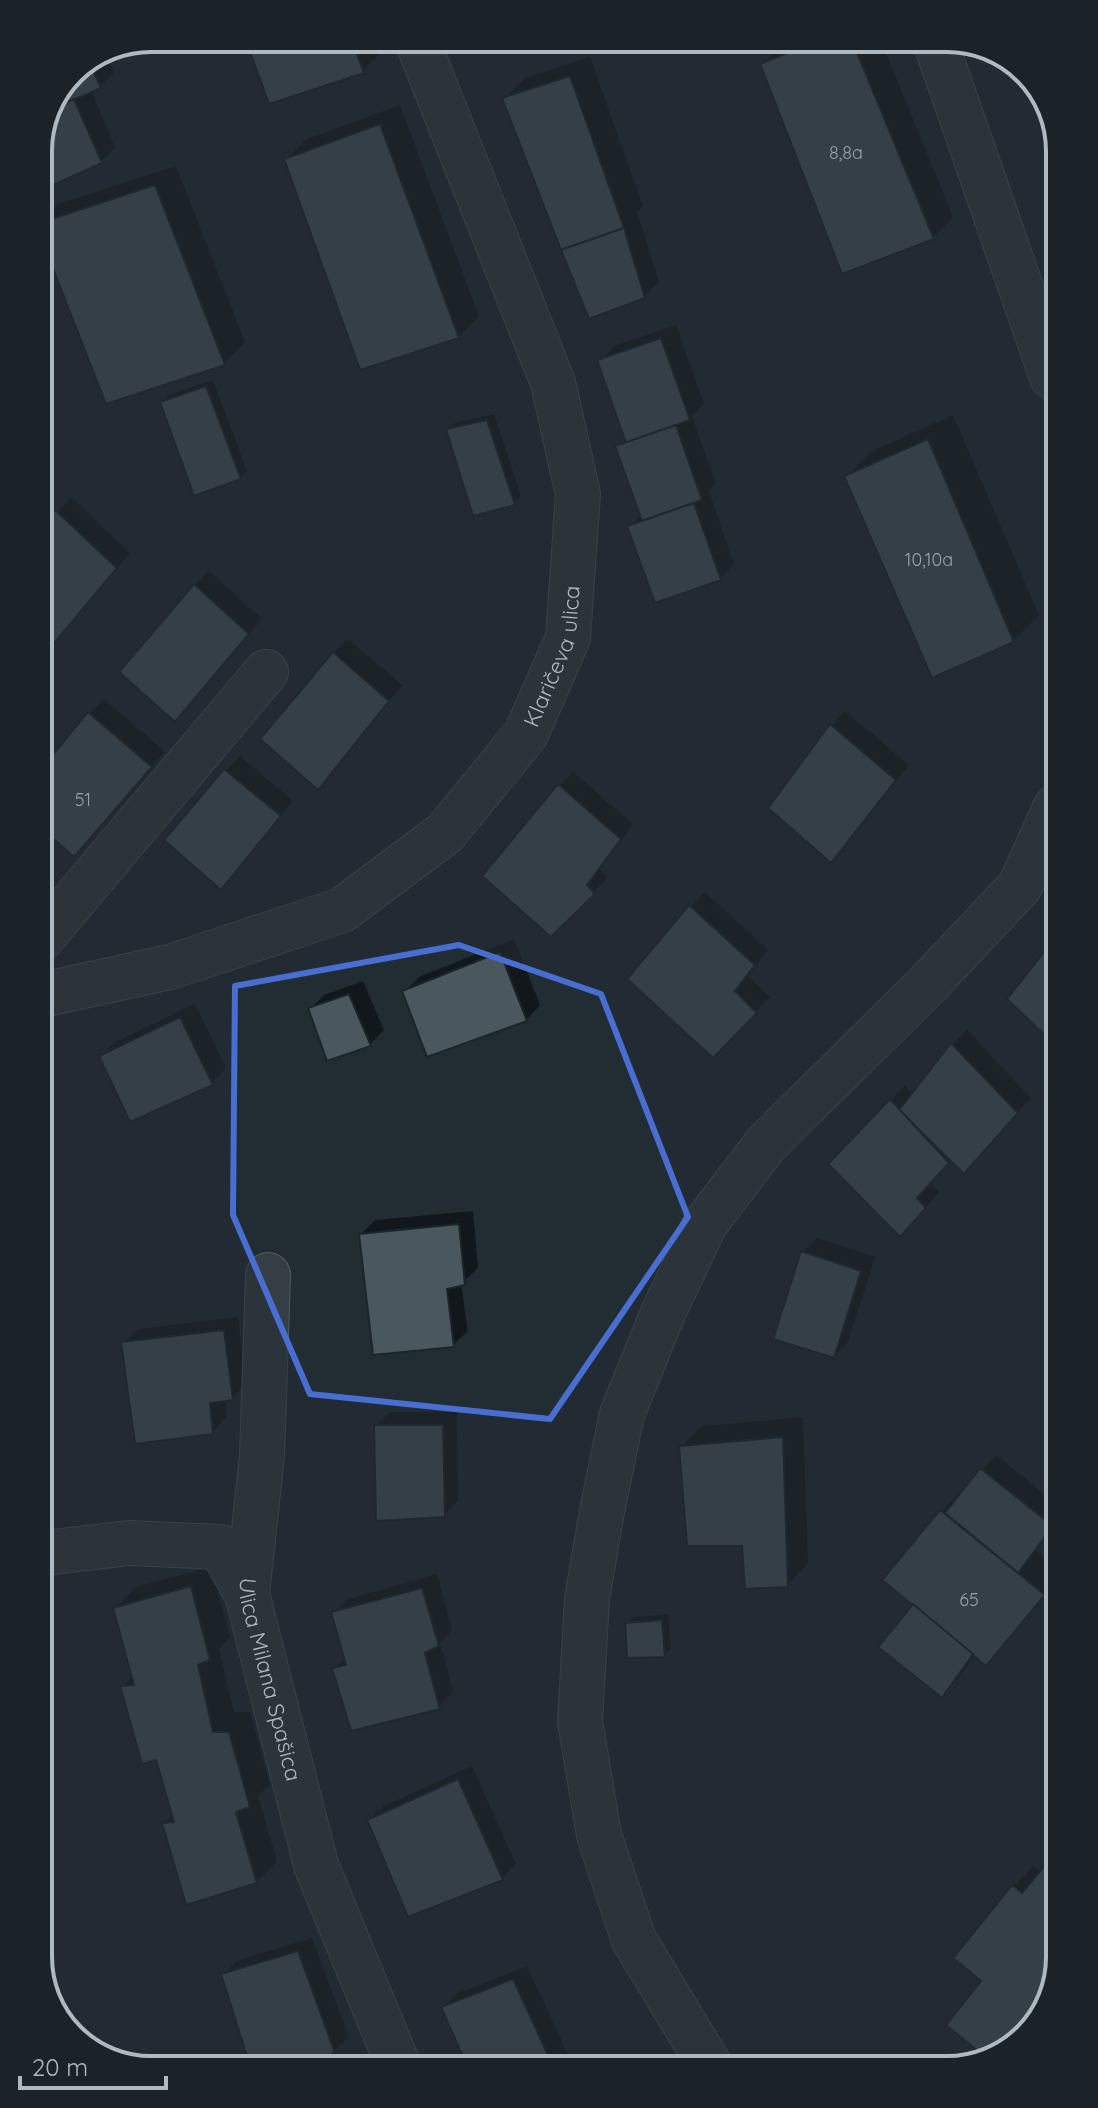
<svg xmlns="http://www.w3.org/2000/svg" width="1098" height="2108" font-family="Quicksand,sans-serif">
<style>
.shadow{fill:#0007}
.building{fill:#4a575f;stroke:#1c252b;stroke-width:2}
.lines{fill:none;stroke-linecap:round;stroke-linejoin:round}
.minor-casing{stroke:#525c62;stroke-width:46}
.tertiary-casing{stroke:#525c62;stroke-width:46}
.minor{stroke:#353e44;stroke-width:44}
.tertiary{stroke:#353e44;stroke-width:44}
.marked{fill:none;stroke:#496ed1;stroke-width:6;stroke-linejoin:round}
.labels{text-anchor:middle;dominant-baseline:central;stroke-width:7;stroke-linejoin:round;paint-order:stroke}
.number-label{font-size:18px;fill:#96a0a8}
.street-label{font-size:22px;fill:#afb9c1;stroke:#1a2329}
.rim{fill:none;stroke:#afb9c1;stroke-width:4}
</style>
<rect width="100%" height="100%" fill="#222c33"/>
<g class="shadow">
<path d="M247 38H379L383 50 363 71Z"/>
<path d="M797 38H880L953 217 933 237 762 65 783 44Z"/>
<path d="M107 56 114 72 100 86 91 90 115 147 101 162 38 144 72 71Z"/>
<path d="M590 57 643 206 637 212 659 282 644 296 504 99 525 78Z"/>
<path d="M400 105 479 316 458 337 286 160 307 139Z"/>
<path d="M176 166 245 342 224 363 107 402 39 224 58 204Z"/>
<path d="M676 325 704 404 692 416 716 484 709 491 734 564 720 578 630 526 642 515 618 447 627 438 600 361 614 346Z"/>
<path d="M213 380 247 471 240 477 162 402 169 395Z"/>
<path d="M494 414 521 496 514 503 449 430 455 423Z"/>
<path d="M953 415 1039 615 1013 641 846 477 872 451Z"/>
<path d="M71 497 130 553 41 656 40 531Z"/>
<path d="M209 571 262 619 175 720 195 585Z"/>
<path d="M348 639 402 685 332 773 318 787 263 739 334 653Z"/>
<path d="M104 699 165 752 88 840 41 772 90 713Z"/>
<path d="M845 711 909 765 845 846 830 860 831 726Z"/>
<path d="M240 756 293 801 235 873 221 887 226 771Z"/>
<path d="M573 772 633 824 600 869 608 878 551 934 559 786Z"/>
<path d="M705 892 768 950 748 976 770 997 713 1055 691 907Z"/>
<path d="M514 939 540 1005 526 1020 405 992 419 977Z"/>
<path d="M363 981 384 1030 370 1044 310 1009 324 995Z"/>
<path d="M195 1004 226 1068 212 1083 131 1120 101 1057 115 1042Z"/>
<path d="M967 1030 1031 1098 978 1157 951 1159 930 1183 939 1192 915 1220 891 1100 905 1086 913 1095 953 1044Z"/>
<path d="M43 1084 49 1088 43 1097Z"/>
<path d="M473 1211 478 1268 461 1284 468 1331 453 1345 361 1234 375 1220Z"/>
<path d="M817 1238 875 1257 848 1342 834 1356 802 1252Z"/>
<path d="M238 1317 246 1384 232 1398 225 1399 227 1417 212 1432 124 1343 138 1329Z"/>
<path d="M390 1412H457L458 1501 444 1515 376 1426Z"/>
<path d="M803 1417 808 1564 787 1585 744 1544 681 1447 702 1426Z"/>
<path d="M996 1455 1058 1505V1521L1036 1551 1058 1569V1580L1007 1642 986 1663 976 1654 956 1681 942 1696 915 1604 885 1579 942 1511 962 1490 964 1492Z"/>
<path d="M211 1567 230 1637 219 1649 234 1712H250L270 1784 258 1796 277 1861 256 1882 164 1824 174 1814 157 1758 123 1686 133 1676 115 1608 136 1587Z"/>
<path d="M437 1574 452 1630 440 1642 453 1692 438 1707 334 1669 346 1657 334 1613 348 1599Z"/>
<path d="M668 1614 671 1648 664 1655 627 1624 634 1617Z"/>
<path d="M472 1766 516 1864 502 1878 369 1820 384 1806Z"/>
<path d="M1059 1829 1060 1957 1041 2019 992 2060 949 2025 984 1981 1014 1886 1034 1866 1042 1872 1056 1854 1046 1845Z"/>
<path d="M312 1938 349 2037 334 2051 281 2068 253 2069 223 1975 238 1960Z"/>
<path d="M47 1950 56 2006 53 2008 47 2000Z"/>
<path d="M527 1966 573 2065 470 2066 444 2007 458 1993Z"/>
<path d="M147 2055 148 2070 112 2059Z"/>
</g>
<g class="building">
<path d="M245 38H351L364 73 269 104Z"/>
<path d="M824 38H851L934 239 842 274 760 64Z"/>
<path d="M90 63 101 88 55 108 72 71Z"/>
<path d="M570 76 624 228 561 250 502 98Z"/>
<path d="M74 99 102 163 38 192V144L55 108Z"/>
<path d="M380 124 459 338 360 370 284 159Z"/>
<path d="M155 185 225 365 106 404 39 233V223Z"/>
<path d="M624 228 645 298 589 319 561 250Z"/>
<path d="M661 338 690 420 626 443 597 360Z"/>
<path d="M206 386 241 479 194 496 160 402Z"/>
<path d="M487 420 515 505 473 516 446 429Z"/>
<path d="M676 425 702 500 642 521 615 446Z"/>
<path d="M928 439 1014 642 932 678 844 476Z"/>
<path d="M694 503 721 580 655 603 627 526Z"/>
<path d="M55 510 117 568 41 659 40 528Z"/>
<path d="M194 584 249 634 175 722 119 672Z"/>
<path d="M333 652 389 701 318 790 260 739Z"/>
<path d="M88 712 152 767 74 857 41 828V769Z"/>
<path d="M830 724 896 780 831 863 768 808Z"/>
<path d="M224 769 281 816 221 890 164 840Z"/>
<path d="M558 784 621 839 587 885 595 894 551 937 482 876Z"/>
<path d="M689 905 755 965 735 991 757 1013 713 1058 627 979Z"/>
<path d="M1055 938 1056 1043 1055 1045 1007 999Z"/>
<path d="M500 952 527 1021 427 1057 402 991Z"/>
<path d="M349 994 371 1046 327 1061 308 1008Z"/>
<path d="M180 1017 213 1085 130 1122 99 1056Z"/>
<path d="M951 1043 1018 1113 964 1174 899 1110Z"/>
<path d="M890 1099 949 1163 917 1198 926 1208 900 1237 828 1164Z"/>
<path d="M459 1224 465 1285 447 1289 454 1347 373 1355 359 1234Z"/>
<path d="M801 1251 861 1271 834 1358 773 1339Z"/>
<path d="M224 1330 233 1400 210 1403 213 1434 135 1444 121 1342Z"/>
<path d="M374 1425H443L445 1517 376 1521Z"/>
<path d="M783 1437 788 1587 745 1589 742 1546H687L679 1446Z"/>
<path d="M980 1468 1053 1526 1018 1573 945 1513Z"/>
<path d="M940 1510 1045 1595 986 1666 882 1580Z"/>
<path d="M191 1586 210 1660 198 1665 213 1732H229L250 1807 236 1812 257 1883 186 1905 162 1823 174 1822 156 1760 142 1764 120 1686 134 1685 113 1608Z"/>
<path d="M422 1588 439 1646 425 1653 440 1709 351 1731 332 1668 346 1665 331 1612Z"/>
<path d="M913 1604 973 1654 942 1698 878 1647Z"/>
<path d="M662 1620 665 1657 627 1658 625 1623Z"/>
<path d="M458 1779 503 1880 408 1917 367 1820Z"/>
<path d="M1059 1826 1060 1859 1044 1845Z"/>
<path d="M1054 1854 1060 1859V1957L1041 2019 990 2061 946 2025 981 1981 953 1958 1012 1885 1022 1893Z"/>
<path d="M298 1951 335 2053 288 2068 251 2069 221 1974Z"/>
<path d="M513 1979 553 2066H467L441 2007Z"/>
</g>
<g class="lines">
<g class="minor-casing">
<g id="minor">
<path d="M42 938 266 672"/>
<path id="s1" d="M42 995 170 967 342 910 445 833 526 734 568 638 578 494 553 383 416 38"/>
<path id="s2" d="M268 1275 262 1456 247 1594 316 1865 399 2067"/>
<path d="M45 1553 129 1543 220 1547 247 1594"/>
</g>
</g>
<g class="tertiary-casing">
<g id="tertiary">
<path d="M934 38 1052 377"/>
<path d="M709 2064 634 1940 599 1835 580 1721 587 1599 602 1511 622 1414 663 1313 705 1224 766 1144 928 984 1020 886 1055 808"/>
</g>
</g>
<use href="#minor" class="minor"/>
<use href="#tertiary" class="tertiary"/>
</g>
<path d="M0 0H1098V2108H0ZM459 945 601 994 688 1217 550 1419 310 1394 233 1215 235 986Z" fill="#222c33" fill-opacity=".55" fill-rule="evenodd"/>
<path class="marked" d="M459 945 601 994 688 1217 550 1419 310 1394 233 1215 235 986Z"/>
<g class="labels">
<g class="number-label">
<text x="846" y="152">8,8a</text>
<text x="929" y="559">10,10a</text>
<text x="83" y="799">51</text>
<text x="969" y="1599">65</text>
</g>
<g class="street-label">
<text stroke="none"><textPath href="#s1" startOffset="652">Klaričeva ulica</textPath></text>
<text stroke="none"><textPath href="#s2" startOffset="408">Ulica Milana Spašica</textPath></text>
</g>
</g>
<path d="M0 0H1098V2108H0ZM151 52H947A99 99 0 0 1 1046 151V1957A99 99 0 0 1 947 2056H151A99 99 0 0 1 52 1957V151A99 99 0 0 1 151 52Z" fill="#1a2329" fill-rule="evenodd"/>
<path class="rim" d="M151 52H947A99 99 0 0 1 1046 151V1957A99 99 0 0 1 947 2056H151A99 99 0 0 1 52 1957V151A99 99 0 0 1 151 52Z"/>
<path d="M20 2076v12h146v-12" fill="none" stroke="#afb9c1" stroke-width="4"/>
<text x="32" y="2076" font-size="24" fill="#afb9c1" stroke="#1a2329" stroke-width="6" paint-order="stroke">20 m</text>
</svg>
